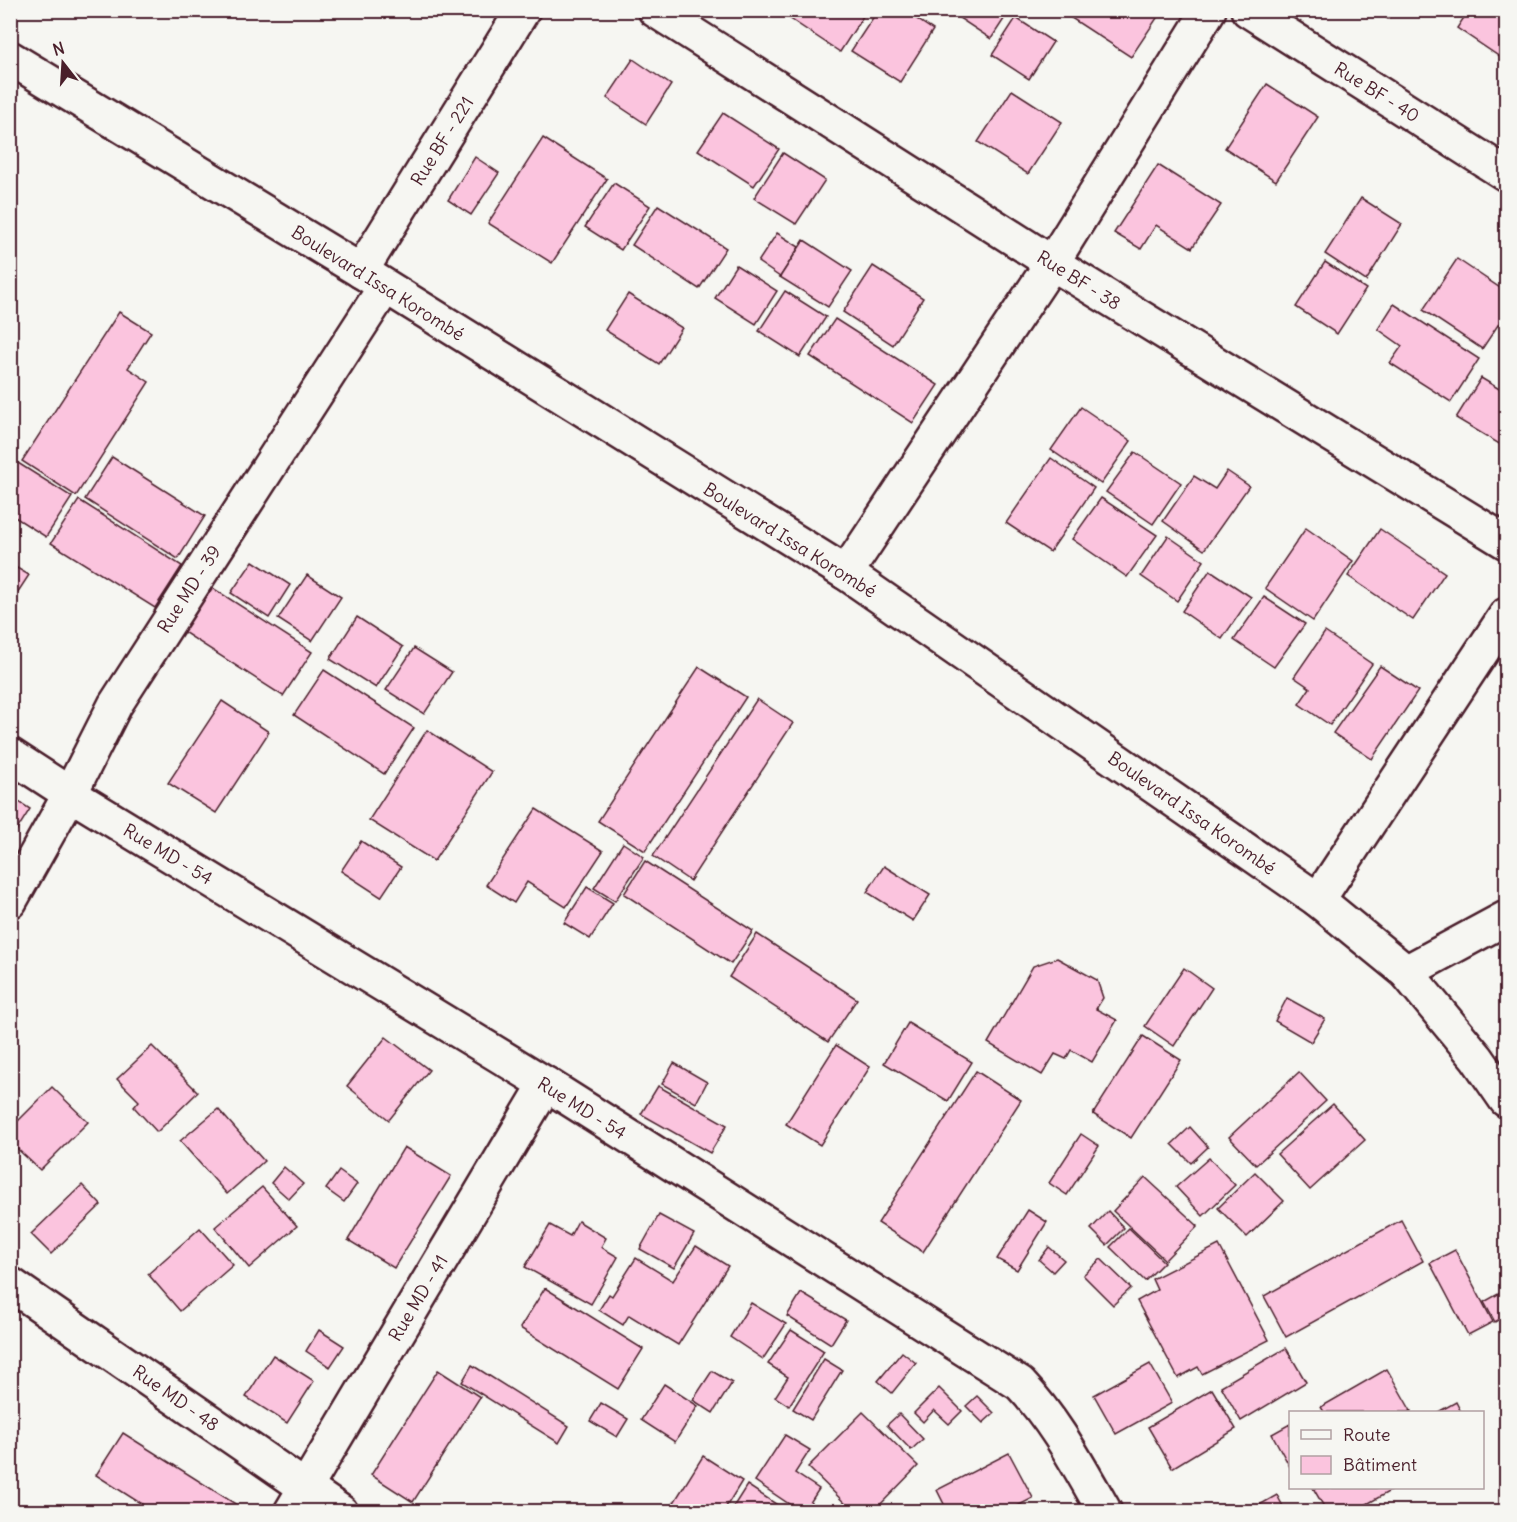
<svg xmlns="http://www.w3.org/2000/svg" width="1517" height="1522" font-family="Delius,sans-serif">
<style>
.building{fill:#fbc4de;stroke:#4a1f2b;stroke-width:1.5}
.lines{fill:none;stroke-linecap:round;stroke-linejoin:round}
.minor-casing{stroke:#4a1f2b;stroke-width:38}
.minor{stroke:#f6f6f2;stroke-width:33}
.labels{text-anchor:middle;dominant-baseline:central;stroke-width:6;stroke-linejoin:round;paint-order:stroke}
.street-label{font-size:18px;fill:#4a1f2b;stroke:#f6f6f2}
</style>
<rect width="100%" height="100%" fill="#f6f6f2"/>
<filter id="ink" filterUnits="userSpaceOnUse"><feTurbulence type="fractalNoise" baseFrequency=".0167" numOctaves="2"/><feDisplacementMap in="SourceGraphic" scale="12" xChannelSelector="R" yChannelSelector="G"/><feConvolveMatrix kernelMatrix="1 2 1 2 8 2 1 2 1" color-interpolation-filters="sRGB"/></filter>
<g filter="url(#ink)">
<g class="building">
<path d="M777 10H867L840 52Z"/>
<path d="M878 10H903L933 30 900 82 851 51Z"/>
<path d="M947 10H1010L991 39Z"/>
<path d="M1059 10H1153L1159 15 1131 57Z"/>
<path d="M1374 10H1394L1388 19Z"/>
<path d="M1469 10H1506V61L1457 28Z"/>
<path d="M1016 18 1053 42 1029 79 992 55Z"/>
<path d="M633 59 671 85 646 124 607 98Z"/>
<path d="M1267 84 1318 117 1276 181 1225 148Z"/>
<path d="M1012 90 1062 122 1028 174 978 142Z"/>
<path d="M723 113 779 149 754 186 698 150Z"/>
<path d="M543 138 607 179 552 263 488 223Z"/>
<path d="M783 153 825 180 796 224 754 198Z"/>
<path d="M475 157 499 173 471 215 448 200Z"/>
<path d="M1158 165 1221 205 1192 248 1156 225 1141 249 1114 233Z"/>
<path d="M614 183 650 206 621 250 585 227Z"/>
<path d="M1361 198 1402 224 1366 281 1325 254Z"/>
<path d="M658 205 726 248 699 289 632 245Z"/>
<path d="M777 233 799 247 780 277 758 262Z"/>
<path d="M804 240 852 271 828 307 780 277Z"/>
<path d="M1457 259 1506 292V313L1482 349 1423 310Z"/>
<path d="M1325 262 1366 289 1337 334 1296 307Z"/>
<path d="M736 265 777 291 756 324 715 298Z"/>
<path d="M873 266 923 298 893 345 843 312Z"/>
<path d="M785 291 826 317 800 357 759 331Z"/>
<path d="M628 294 682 328 659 364 605 330Z"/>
<path d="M1394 304 1479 359 1451 402 1390 363 1402 346 1378 329Z"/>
<path d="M119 312 151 332 128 368 149 382 76 496 22 461Z"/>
<path d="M835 319 938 385 913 423 810 356Z"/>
<path d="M1481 378 1506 393V448L1456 418Z"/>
<path d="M1081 407 1131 441 1101 484 1051 450Z"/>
<path d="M1135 452 1181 483 1153 524 1106 492Z"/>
<path d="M112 457 205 516 178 559 85 499Z"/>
<path d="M10 458 72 497 46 537 10 514Z"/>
<path d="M1051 458 1094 488 1050 552 1006 523Z"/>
<path d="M1227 471 1249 486 1204 550 1163 521 1194 476 1215 489Z"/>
<path d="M1101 498 1157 535 1127 577 1072 539Z"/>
<path d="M79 500 182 566 155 608 51 543Z"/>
<path d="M1306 528 1353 561 1313 621 1265 588Z"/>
<path d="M1380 529 1445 573 1413 620 1348 576Z"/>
<path d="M1168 536 1204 561 1177 601 1141 576Z"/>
<path d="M253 561 290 585 269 618 231 593Z"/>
<path d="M10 564 29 575 10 604Z"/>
<path d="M1210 570 1251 597 1222 639 1182 611Z"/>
<path d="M307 575 341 597 312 641 278 619Z"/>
<path d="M208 585 312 652 283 696 179 629Z"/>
<path d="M1264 597 1305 624 1274 667 1234 640Z"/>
<path d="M357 617 403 647 376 688 330 659Z"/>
<path d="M1325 632 1372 664 1330 725 1299 704 1310 688 1294 677Z"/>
<path d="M414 648 452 672 424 714 386 690Z"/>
<path d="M1380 666 1418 691 1372 759 1333 733Z"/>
<path d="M699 667 746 697 645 851 598 821Z"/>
<path d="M324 670 414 728 384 774 294 715Z"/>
<path d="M757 699 793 723 690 881 653 856Z"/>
<path d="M222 701 269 732 216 813 168 783Z"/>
<path d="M427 730 492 772 434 861 369 820Z"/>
<path d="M10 796 30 809 10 841Z"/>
<path d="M536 809 603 851 566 907 527 882 514 903 486 885Z"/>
<path d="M361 841 401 867 381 897 341 871Z"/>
<path d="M623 843 644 857 615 901 594 888Z"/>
<path d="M645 861 753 931 731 964 624 894Z"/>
<path d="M884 866 930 895 913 921 867 892Z"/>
<path d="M587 887 613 903 590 939 564 923Z"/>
<path d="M757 934 857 999 828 1042 729 977Z"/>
<path d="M1057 958 1097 980 1103 998 1096 1009 1117 1020 1092 1062 1071 1050 1066 1059 1055 1054 1042 1075 988 1043 1033 966Z"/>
<path d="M1184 968 1212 988 1174 1046 1145 1026Z"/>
<path d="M1287 998 1325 1019 1311 1042 1275 1021Z"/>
<path d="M908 1023 972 1062 948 1101 884 1063Z"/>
<path d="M1143 1036 1181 1060 1131 1138 1093 1114Z"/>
<path d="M386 1037 429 1070 389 1120 347 1086Z"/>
<path d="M836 1045 870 1067 820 1145 786 1124Z"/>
<path d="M152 1046 198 1092 157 1132 134 1107 139 1101 117 1079Z"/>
<path d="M674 1063 707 1082 696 1103 662 1084Z"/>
<path d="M976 1071 1021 1100 923 1252 878 1223Z"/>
<path d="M1299 1072 1326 1101 1256 1165 1229 1137Z"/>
<path d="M658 1086 727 1125 710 1153 641 1114Z"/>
<path d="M52 1087 88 1122 40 1170 10 1142V1129Z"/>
<path d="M1333 1104 1365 1140 1310 1190 1277 1154Z"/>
<path d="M218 1109 264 1161 227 1194 180 1141Z"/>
<path d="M1190 1127 1208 1147 1191 1163 1172 1144Z"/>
<path d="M1081 1134 1099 1146 1067 1195 1049 1183Z"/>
<path d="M404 1147 451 1176 394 1268 348 1240Z"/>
<path d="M1209 1158 1235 1185 1203 1216 1176 1187Z"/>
<path d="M284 1167 303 1184 289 1199 271 1183Z"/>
<path d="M339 1171 357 1184 344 1202 326 1189Z"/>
<path d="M1255 1172 1284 1201 1247 1237 1218 1208Z"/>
<path d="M1145 1177 1198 1226 1165 1260 1113 1211Z"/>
<path d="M82 1185 101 1205 51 1254 31 1234Z"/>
<path d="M262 1187 297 1226 249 1268 215 1227Z"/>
<path d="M1028 1210 1047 1222 1017 1270 997 1259Z"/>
<path d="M1108 1211 1124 1228 1107 1245 1091 1229Z"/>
<path d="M659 1215 694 1234 674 1268 640 1249Z"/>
<path d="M1401 1220 1423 1261 1286 1337 1264 1296Z"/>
<path d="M578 1221 606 1238 601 1247 618 1257 591 1304 525 1267 550 1225 570 1236Z"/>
<path d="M200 1228 233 1265 180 1311 148 1274Z"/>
<path d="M1129 1228 1164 1262 1145 1281 1110 1247Z"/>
<path d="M1219 1245 1269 1340 1202 1374 1198 1367 1178 1378 1137 1301 1157 1290 1152 1279Z"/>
<path d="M696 1246 728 1266 678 1345 629 1315 623 1325 599 1310 609 1294 612 1296 636 1258 673 1281Z"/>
<path d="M1049 1247 1064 1260 1053 1272 1039 1260Z"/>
<path d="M1455 1250 1493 1322 1468 1335 1430 1263Z"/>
<path d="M1101 1259 1131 1288 1113 1305 1083 1275Z"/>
<path d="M545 1288 643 1349 618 1389 520 1328Z"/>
<path d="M801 1293 846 1320 831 1344 787 1316Z"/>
<path d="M1500 1293 1506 1305V1315L1495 1322 1484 1302Z"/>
<path d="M751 1303 786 1324 763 1359 730 1337Z"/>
<path d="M319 1330 344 1346 330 1367 306 1351Z"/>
<path d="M791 1330 824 1351 789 1406 775 1397 788 1377 768 1364Z"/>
<path d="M1286 1348 1306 1382 1241 1421 1221 1386Z"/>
<path d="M902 1352 916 1363 892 1393 878 1381Z"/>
<path d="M273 1355 314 1381 287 1423 246 1397Z"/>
<path d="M824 1359 842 1370 811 1420 793 1409Z"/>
<path d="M1150 1364 1172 1403 1116 1434 1094 1395Z"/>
<path d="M472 1365 569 1426 559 1443 462 1382Z"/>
<path d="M1387 1369 1411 1411 1408 1412H1324L1321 1407Z"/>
<path d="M438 1370 480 1397 413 1502 371 1475Z"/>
<path d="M712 1371 732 1383 713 1413 693 1400Z"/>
<path d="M664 1384 698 1406 675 1442 641 1420Z"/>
<path d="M939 1388 962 1411 949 1424 934 1410 923 1422 914 1413Z"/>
<path d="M1212 1389 1236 1429 1172 1468 1148 1427Z"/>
<path d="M977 1396 994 1413 983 1423 966 1406Z"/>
<path d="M1506 1399V1416L1499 1403Z"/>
<path d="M1456 1402 1461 1412H1438Z"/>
<path d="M601 1403 628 1419 617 1437 590 1421Z"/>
<path d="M863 1412 918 1466 873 1512H854L808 1467Z"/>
<path d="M899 1414 923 1439 911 1450 887 1425Z"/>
<path d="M1290 1424V1467L1272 1434Z"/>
<path d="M123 1433 237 1505 233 1512H154L96 1475Z"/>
<path d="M785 1435 810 1450 795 1473 819 1489 804 1512H801L755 1481Z"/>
<path d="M1009 1453 1033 1498 1006 1512H948L937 1490Z"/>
<path d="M703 1456 742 1481 723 1512H668Z"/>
<path d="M747 1485 788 1512H730Z"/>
<path d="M1313 1488H1388L1390 1491 1353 1512H1327Z"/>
<path d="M1277 1495 1286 1512H1247Z"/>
</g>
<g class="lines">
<g class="minor-casing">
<g id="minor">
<path d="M655 10 1052 263 1506 542"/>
<path d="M1248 10 1506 174"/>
<path d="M10 58 361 271 846 573 1318 900 1406 972 1477 1058 1506 1100"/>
<path d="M361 271 523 10"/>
<path d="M846 573 1052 263 1209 10"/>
<path d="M10 755 70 794 546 1084 1020 1384C1056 1422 1079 1467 1105 1512"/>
<path d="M1318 900 1506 615"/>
<path d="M10 901 70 794 115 705 385 287"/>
<path d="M1406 972 1506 918"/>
<path d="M10 1284 341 1512"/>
<path d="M291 1512 546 1084"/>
</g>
</g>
<use href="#minor" class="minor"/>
</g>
</g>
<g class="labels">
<g class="street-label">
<text transform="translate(1377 92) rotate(32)">Rue BF - 40</text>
<text transform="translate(442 141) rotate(-58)">Rue BF - 221</text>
<text transform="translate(1079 280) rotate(32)">Rue BF - 38</text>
<text transform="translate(378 283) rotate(32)">Boulevard Issa Korombé</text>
<text transform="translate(790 540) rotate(32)">Boulevard Issa Korombé</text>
<text transform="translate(189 589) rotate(-57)">Rue MD - 39</text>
<text transform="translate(1192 813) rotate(35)">Boulevard Issa Korombé</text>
<text transform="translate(168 854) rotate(31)">Rue MD - 54</text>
<text transform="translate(582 1108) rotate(32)">Rue MD - 54</text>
<text transform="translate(418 1298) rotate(-59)">Rue MD - 41</text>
<text transform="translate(176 1398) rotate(35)">Rue MD - 48</text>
</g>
</g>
<rect width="1517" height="1522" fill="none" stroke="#f6f6f2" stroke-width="36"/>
<rect x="18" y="18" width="1481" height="1486" fill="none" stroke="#4a1f2b" stroke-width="2" filter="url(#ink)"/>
<rect x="1289" y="1411" width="195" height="78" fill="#f6f6f2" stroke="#b1a0a2" stroke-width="1.5"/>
<rect x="1301" y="1430" width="30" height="9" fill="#f6f6f2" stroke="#b1a0a2" stroke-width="1.5"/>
<text x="1343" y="1441" font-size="18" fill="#4a1f2b">Route</text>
<rect x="1301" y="1456" width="30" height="18" fill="#fbc4de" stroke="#b1a0a2" stroke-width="1.5"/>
<text x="1343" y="1471" font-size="18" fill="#4a1f2b">Bâtiment</text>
<g transform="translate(63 63) rotate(343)" stroke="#f6f6f2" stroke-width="4.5" paint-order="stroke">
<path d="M0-4.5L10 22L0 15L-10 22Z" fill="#4a1f2b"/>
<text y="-9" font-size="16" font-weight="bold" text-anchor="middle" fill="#4a1f2b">N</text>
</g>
</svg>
